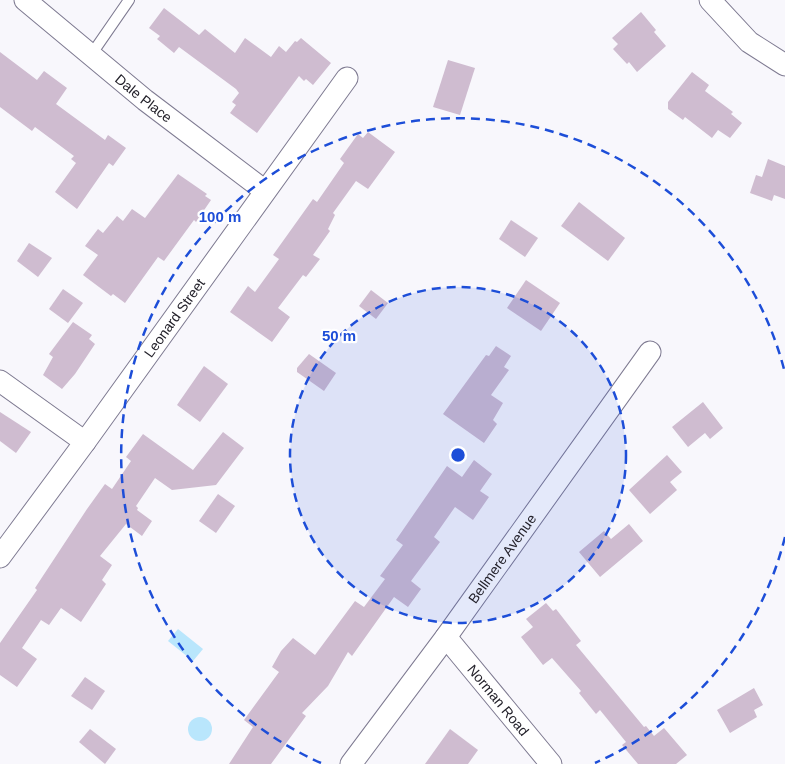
<svg xmlns="http://www.w3.org/2000/svg" width="785" height="764" font-family="Helvetica,sans-serif">
<style>
.water{fill:#b9e6fc}
.building{fill:#cfbcd0}
.lines{fill:none;stroke-linecap:round;stroke-linejoin:round}
.service-casing{stroke:#7e7a91;stroke-width:12}
.minor-casing{stroke:#7e7a91;stroke-width:23}
.service{stroke:#fff;stroke-width:10}
.minor{stroke:#fff;stroke-width:21}
.ring{fill:none;stroke:#1d4ed8;stroke-width:2.5;stroke-dasharray:9 6}
.labels{text-anchor:middle;dominant-baseline:central;stroke-width:4.5;stroke-linejoin:round;paint-order:stroke}
.street-label{font-size:14px;fill:#23212a;stroke:#fff}
.centre{fill:#1d4ed8;stroke:#fff;stroke-width:2.5}
.ring-label{font-size:15px;text-anchor:middle;font-weight:bold;fill:#1d4ed8;stroke:#fff;stroke-width:4.5;stroke-linejoin:round;paint-order:stroke}
</style>
<rect width="100%" height="100%" fill="#f8f7fc"/>
<g class="water">
<path d="M178 629 203 649 193 661 168 641Z"/>
<circle cx="200" cy="729" r="12"/>
</g>
<g class="building">
<path d="M164 8 199 35 205 29 235 53 245 38 271 57 279 46 286 52 295 41 297 42 301 38 331 63 313 85 306 79 304 81 299 76 257 133 230 113 236 105 232 102 239 93 236 89 179 47 174 53 157 39 160 36 149 28Z"/>
<path d="M641 12 656 30 654 32 666 46 637 72 629 62 627 64 613 49 618 44 612 38Z"/>
<path d="M0 52 37 80 44 71 67 88 56 104 105 140 108 135 126 148 113 166 109 163 77 209 55 192 76 163 71 159 74 156 35 127 32 131 0 107Z"/>
<path d="M448 60 475 68 460 115 433 107Z"/>
<path d="M692 72 709 85 705 91 733 112 731 114 742 123 730 138 718 130 712 138 685 117 683 120 668 109V102Z"/>
<path d="M368 132 395 152 368 189 356 181 333 213 335 215 328 229 330 231 313 255 320 259 306 277 303 275 278 308 290 317 272 342 230 312 248 286 255 292 279 259 273 255 313 199 317 202 344 163 340 159 358 134 363 138Z"/>
<path d="M768 159 785 166V199L774 195 772 201 750 193 756 175 762 177Z"/>
<path d="M178 174 207 194 205 196 211 200 196 222 194 220 164 261 158 257 125 303 113 294 111 296 83 275 98 255 85 246 98 229 103 233 117 216 123 221 132 209 145 218Z"/>
<path d="M579 202 625 238 608 261 561 226Z"/>
<path d="M511 220 538 238 525 257 499 239Z"/>
<path d="M29 243 52 258 38 277 17 261Z"/>
<path d="M526 280 560 303 541 331 507 308Z"/>
<path d="M63 289 83 303 68 323 49 309Z"/>
<path d="M371 290 388 303 376 319 359 306Z"/>
<path d="M73 322 92 335 89 339 95 344 75 374 62 389 43 375 53 357 49 354Z"/>
<path d="M496 346 511 356 504 367 509 370 491 395 503 403 493 420 497 424 484 443 443 414 486 355 489 356Z"/>
<path d="M309 354 336 373 324 391 297 372V368Z"/>
<path d="M204 366 228 384 200 422 177 405Z"/>
<path d="M703 402 723 428 710 439 705 433 688 447 672 427Z"/>
<path d="M0 412 31 432 16 453 0 441Z"/>
<path d="M223 432 244 448 216 485 172 490 155 478 136 506 138 508 137 510 152 521 142 536 126 524 100 556 112 565 102 580 106 584 81 622 61 608 49 625 41 620 22 648 37 659 17 687 0 675V643L37 590 35 588 87 509 105 484 112 489 131 461 126 457 143 434 193 470Z"/>
<path d="M667 455 682 472 670 482 677 490 650 514 629 490Z"/>
<path d="M474 460 492 474 480 491 489 497 473 520 455 507 434 537 440 542 411 581 421 589 408 607 394 597 352 656 348 652 328 686 302 713 306 716 271 764H229L253 727 244 720 279 672 272 667 281 651 293 638 315 655 355 601 364 607 385 579 380 576 403 545 396 540 447 466 462 477Z"/>
<path d="M218 494 235 506 216 533 199 521Z"/>
<path d="M629 524 643 541 600 577 579 552 604 531 611 539Z"/>
<path d="M546 603 553 611 556 609 581 641 576 645 644 727 646 726 654 736 664 728 687 755 676 764H638L622 745 626 742 600 710 596 714 579 693 581 691 552 658 543 665 521 637 533 627 526 619Z"/>
<path d="M85 677 105 691 92 710 71 696Z"/>
<path d="M754 688 763 705 754 710 757 717 730 733 717 710Z"/>
<path d="M90 729 116 749 105 764 79 742Z"/>
<path d="M450 729 478 750 468 764H425Z"/>
</g>
<g class="lines">
<g class="service-casing">
<path id="service" d="M91 55 129 0"/>
</g>
<g class="minor-casing">
<g id="minor">
<path id="s1" d="M25 0 145 100 265 191"/>
<path d="M710 0 749 42 785 65"/>
<path d="M0 381 85 442"/>
<path id="s2" d="M0 557 85 442 347 78"/>
<path id="s3" d="M446 637 551 764"/>
<path id="s4" d="M351 764 446 637 650 352"/>
</g>
</g>
<use href="#service" class="service"/>
<use href="#minor" class="minor"/>
</g>
<circle cx="458" cy="455" r="168" fill="#1d4ed8" fill-opacity=".12"/>
<g class="ring">
<circle cx="458" cy="455" r="168"/>
<path d="M785 537A337 337 0 0 1 595 763M321 763A337 337 0 1 1 785 373"/>
</g>
<g class="labels">
<g class="street-label">
<text stroke="none"><textPath href="#s1" startOffset="154">Dale Place</textPath></text>
<text stroke="none"><textPath href="#s2" startOffset="296">Leonard Street</textPath></text>
<text stroke="none"><textPath href="#s4" startOffset="255">Bellmere Avenue</textPath></text>
<text stroke="none"><textPath href="#s3" startOffset="82">Norman Road</textPath></text>
</g>
</g>
<circle cx="458" cy="455" r="8" class="centre"/>
<g class="ring-label">
<text x="220" y="222">100 m</text>
<text x="339" y="341">50 m</text>
</g>
</svg>
